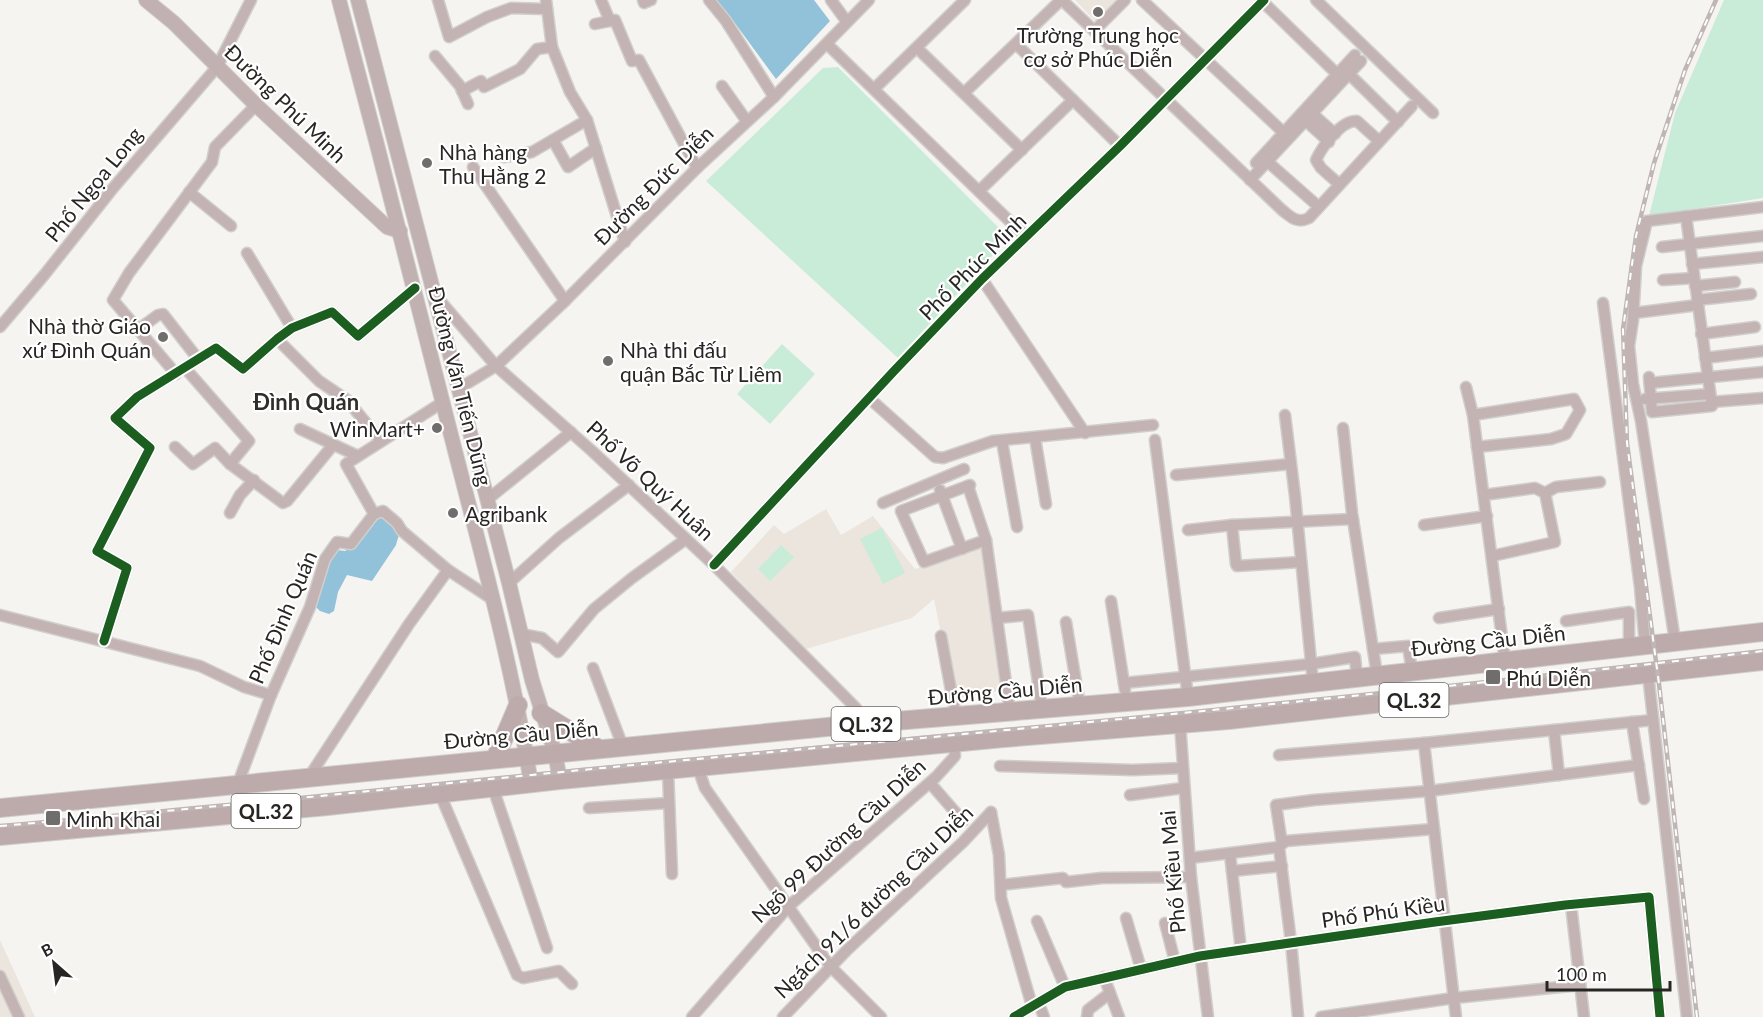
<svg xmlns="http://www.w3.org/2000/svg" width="1763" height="1017" font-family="Lato,sans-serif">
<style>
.built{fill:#ebe5dd}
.green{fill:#c8ecd7}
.water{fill:#92c2da}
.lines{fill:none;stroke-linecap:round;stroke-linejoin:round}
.street-casing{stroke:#d0cfcd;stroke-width:13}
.secondary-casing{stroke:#d0cfcd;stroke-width:16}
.highway-casing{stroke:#d0cfcd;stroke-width:20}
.street{stroke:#c3b3b3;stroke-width:10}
.secondary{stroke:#c1b1b0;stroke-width:14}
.highway{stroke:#bdabac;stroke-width:18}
.rail-casing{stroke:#bfb6b5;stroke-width:4.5}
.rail{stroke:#fff;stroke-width:2;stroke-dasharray:7;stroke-linecap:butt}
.cycleway-casing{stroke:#fff;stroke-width:13}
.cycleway{stroke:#1b5e20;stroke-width:9}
.poi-dot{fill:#706e6c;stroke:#fff;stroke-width:2}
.labels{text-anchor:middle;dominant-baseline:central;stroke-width:4.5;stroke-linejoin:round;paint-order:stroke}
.shield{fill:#fff;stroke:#686766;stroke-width:1.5}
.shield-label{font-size:20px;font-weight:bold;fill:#282624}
.poi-label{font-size:21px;fill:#282624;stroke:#fff;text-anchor:start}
.street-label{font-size:21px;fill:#282624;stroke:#fff}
.neighbourhood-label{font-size:22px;font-weight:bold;fill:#312e2a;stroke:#fff}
</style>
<rect width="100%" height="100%" fill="#f6f4f1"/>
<g class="built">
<path d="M1075 0H1121L1098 24Z"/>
<path d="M826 509 841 535 873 516 915 569 979 544 984 558 1005 690 954 699 934 599 912 618 806 649 731 572 774 525 784 534Z"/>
<path d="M0 940 35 1017H0Z"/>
</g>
<g class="green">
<path d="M1724 0H1763V198L1649 216 1675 113Z"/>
<path d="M838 67 1003 232V244L898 358 706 181 823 68Z"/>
<path d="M782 344 815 374 770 424 737 394Z"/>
<path d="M882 528 905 573 883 584 860 539Z"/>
<path d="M781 545 794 557 770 581 758 569Z"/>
</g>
<g class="water">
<path d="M714 0H814L830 21 776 79 726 11Z"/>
<path d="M377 517H384L400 531 396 545 372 581 347 575 338 592 334 611 329 614 320 611 313 604 334 552 337 550 345 551 356 544Z"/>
</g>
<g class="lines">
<g class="street-casing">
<g id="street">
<path d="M438 0 449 37 487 17 511 8 547 9"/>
<path d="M546 0 552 47 570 92 587 120 625 242"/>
<path d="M601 0 610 21 615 20 632 61 639 60 697 168"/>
<path d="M643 0 644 3 651 0"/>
<path d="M709 0 726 21 774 97"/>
<path d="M831 0 847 22"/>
<path d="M1062 0 1282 210C1291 217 1297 224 1309 218L1412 106"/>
<path d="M1142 0 1283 132"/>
<path d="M1261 0 1337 74"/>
<path d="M1316 0 1433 113"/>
<path d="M595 24 610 21"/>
<path d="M1094 31 1125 0"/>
<path d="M827 44 1026 237"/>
<path d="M1016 44 1120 146"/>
<path d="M917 48 1022 150"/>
<path d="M435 56 460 86 468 104"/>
<path d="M1349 74 1398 122"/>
<path d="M722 86 746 120"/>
<path d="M874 89 965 0"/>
<path d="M462 91 481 81 484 87 520 69 537 49 552 47"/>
<path d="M964 93 1061 0"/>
<path d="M1313 114 1335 134"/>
<path d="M1306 121 1329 142"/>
<path d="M553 140 568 167 596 148"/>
<path d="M504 157 532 152 587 120"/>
<path d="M1268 162 1319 207"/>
<path d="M1256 163 1355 55"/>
<path d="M473 167 565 301"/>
<path d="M1250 180 1361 61"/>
<path d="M1339 184 1321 168 1316 160C1322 147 1341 120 1357 121L1379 141"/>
<path d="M979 191 1073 100"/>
<path d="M189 192 231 226"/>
<path d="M1662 247 1763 236"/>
<path d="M247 253 292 328"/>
<path d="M1692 264 1763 257"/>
<path d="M982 279 1085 433"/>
<path d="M1663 280 1694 278"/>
<path d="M1695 286 1735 282"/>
<path d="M436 296 496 366 592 451 714 565 856 708 858 724"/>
<path d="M1697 300 1751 294"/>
<path d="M1603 303 1640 587 1645 645"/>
<path d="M1634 313 1698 305"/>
<path d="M0 327 45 274 114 187 217 67 251 0"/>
<path d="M139 329 158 315 163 314 198 359"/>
<path d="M1701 334 1755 327"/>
<path d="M277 339 319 381 347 400 381 441"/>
<path d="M1705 358 1763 351"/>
<path d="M176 374 113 300 129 273 212 162 215 147 256 105"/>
<path d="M1649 377 1652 412 1712 406 1686 216"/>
<path d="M1650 383 1763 372"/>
<path d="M1466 387 1473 415 1505 661"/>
<path d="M458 389 496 366 565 301 697 168 774 97 869 0"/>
<path d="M869 398 935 457 943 458 993 441 1153 425"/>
<path d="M1645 399 1710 394"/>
<path d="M1711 402 1763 398"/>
<path d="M1285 415 1295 496 1313 683"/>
<path d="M1473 415 1574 399 1580 410 1566 434 1551 439 1477 447"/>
<path d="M1343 428 1352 513 1377 675"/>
<path d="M300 429 358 456"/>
<path d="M1035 438 1046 504"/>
<path d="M1155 440 1188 697"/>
<path d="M1002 441 1017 527"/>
<path d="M175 447 193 464 215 448 230 464 249 441 185 368"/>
<path d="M230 464 283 503 287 501 333 445"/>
<path d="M1176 475 1290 464"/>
<path d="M970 485 901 511 924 562 986 540"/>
<path d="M968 486 986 540 1010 712"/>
<path d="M940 490 962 549"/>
<path d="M1545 493 1556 487 1600 482"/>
<path d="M1484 495 1535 488 1545 493"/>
<path d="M488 499 571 432"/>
<path d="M883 503 964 469"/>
<path d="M230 513 240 495 254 480"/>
<path d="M374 514 383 511 397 523 402 531 448 570 492 599"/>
<path d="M1232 525 1236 564 1237 566 1301 562"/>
<path d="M1424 525 1487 516"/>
<path d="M1188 530 1232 525 1353 519"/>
<path d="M1492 556 1555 542 1545 493"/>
<path d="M714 565 894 371 982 279 1120 146 1264 0"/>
<path d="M509 583 559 538 629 485"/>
<path d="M1111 601 1125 690"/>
<path d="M0 615 200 666 244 687 271 695"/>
<path d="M997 618 1028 615 1042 709"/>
<path d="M1439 618 1499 609"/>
<path d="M1566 621 1629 612V647"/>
<path d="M1066 622 1080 706"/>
<path d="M521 634 542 638 558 652 594 609 632 578 686 539"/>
<path d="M941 636 956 717"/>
<path d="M104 641 127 568 97 551 150 448 115 418 137 397 216 348 243 369 277 339 292 328 332 312 358 336 415 288"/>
<path d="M1675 641 1641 421 1633 384 1629 346 1633 320 1636 266 1647 221 1763 207"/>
<path d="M1373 649 1408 646 1412 671"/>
<path d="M593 668 623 747"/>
<path d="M1648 674 1687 1017"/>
<path d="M1124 683 1311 664 1355 657 1357 678"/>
<path d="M1632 722 1644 799"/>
<path d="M1180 723 1191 877 1208 1017"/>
<path d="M1554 730 1559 775"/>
<path d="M1424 743 1456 1017"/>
<path d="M1279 755 1424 743 1653 720"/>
<path d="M1000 766 1133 770 1182 768"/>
<path d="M698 768 705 788 830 966 881 1017"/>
<path d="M668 771 672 874"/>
<path d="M309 777 409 624 448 570"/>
<path d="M930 783 963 821"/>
<path d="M240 784V778L271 695 310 607 325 559 337 542 351 544 374 514 346 464 443 402"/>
<path d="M493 788 547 948"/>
<path d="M440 794 517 975 523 978 559 971 572 984"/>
<path d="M1130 795 1183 788"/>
<path d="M589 808 669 803"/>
<path d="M991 812 999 855 1001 898 1032 1006"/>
<path d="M1282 844 1286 841 1434 829"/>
<path d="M1230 854 1241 950"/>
<path d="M1190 858 1279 847"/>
<path d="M1232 871 1282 866"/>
<path d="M1001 885 1063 878 1066 882 1102 878 1191 877"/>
<path d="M1571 905 1584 1017"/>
<path d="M1126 918 1141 969"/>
<path d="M1037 921 1065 987"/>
<path d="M1165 923 1175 962"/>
<path d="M0 976 19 1017"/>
<path d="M1104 977 1119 1017"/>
<path d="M1039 1004 1044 1017"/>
<path d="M692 1017 789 906 936 777 955 756 954 743"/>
<path d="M783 1017 847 950 963 842 991 812"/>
<path d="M1014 1017 1065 987 1200 956 1435 922 1565 905 1649 897 1660 1017"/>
<path d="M1087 1017 1088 1010 1110 993"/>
<path d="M1298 1017 1291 942 1279 847 1282 844 1276 805 1314 800 1429 791 1639 765"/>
<path d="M1321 1017 1454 998 1580 985"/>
</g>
</g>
<g class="secondary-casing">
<g id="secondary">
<path d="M146 0 174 23 256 105 387 227 400 231"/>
<path d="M339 0C378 146 415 293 452 439 481 553 513 667 531 784"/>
<path d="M358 0 509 583 532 680 555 753 560 780"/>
</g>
</g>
<g class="highway-casing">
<g id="highway">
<path d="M541 713 599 749"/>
<path d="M495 759 518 705"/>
<path d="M0 808 858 724 1188 697 1763 632"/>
<path d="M0 836 328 806 560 780 1004 738 1229 720 1763 661"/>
</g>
</g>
<use href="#street" class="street"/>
<use href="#secondary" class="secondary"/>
<use href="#highway" class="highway"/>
<g class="rail-casing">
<g id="rail">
<path d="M0 826C222 807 443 783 665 762 1031 728 1397 694 1763 651"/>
<path d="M1697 1017 1659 684 1627 443 1623 329 1636 236 1654 163 1685 70 1716 0"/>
</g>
</g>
<use href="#rail" class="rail"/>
<g class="cycleway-casing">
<g id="cycleway">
<path d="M714 565 894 371 982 279 1120 146 1264 0"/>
<path d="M104 641 127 568 97 551 150 448 115 418 137 397 216 348 243 369 277 339 292 328 332 312 358 336 415 288"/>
<path d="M1014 1017 1065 987 1200 956 1435 922 1565 905 1649 897 1660 1017"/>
</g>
</g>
<use href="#cycleway" class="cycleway"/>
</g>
<g class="poi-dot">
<circle cx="1098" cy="12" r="6"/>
<circle cx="427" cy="163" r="6"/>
<circle cx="163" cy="337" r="6"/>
<circle cx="608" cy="361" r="6"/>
<circle cx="437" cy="428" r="6"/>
<circle cx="453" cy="513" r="6"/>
<rect x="1485" y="669" width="16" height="16" rx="3"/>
<rect x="45" y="810" width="16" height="16" rx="3"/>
</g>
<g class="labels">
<g class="shield">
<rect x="1379.5" y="683" width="69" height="34" rx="4.5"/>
<rect x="831.5" y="707" width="69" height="34" rx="4.5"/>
<rect x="231.5" y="794" width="69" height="34" rx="4.5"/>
</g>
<g class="shield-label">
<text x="1414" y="700">QL.32</text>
<text x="866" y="724">QL.32</text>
<text x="266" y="811">QL.32</text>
</g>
<g class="poi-label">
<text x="1098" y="34" text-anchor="middle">Trường Trung học<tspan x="1098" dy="24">cơ sở Phúc Diễn</tspan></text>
<text x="439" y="151">Nhà hàng<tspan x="439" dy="24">Thu Hằng 2</tspan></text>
<text x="151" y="325" text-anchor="end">Nhà thờ Giáo<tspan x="151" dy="24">xứ Đình Quán</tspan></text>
<text x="620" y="349">Nhà thi đấu<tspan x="620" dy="24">quận Bắc Từ Liêm</tspan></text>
<text x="425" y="428" text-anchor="end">WinMart+</text>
<text x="465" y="513">Agribank</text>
<text x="1506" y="677">Phú Diễn</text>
<text x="66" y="818">Minh Khai</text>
</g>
<g class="street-label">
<text transform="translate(286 103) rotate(44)">Đường Phú Minh</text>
<text transform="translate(93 184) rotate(-51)">Phố Ngọa Long</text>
<text transform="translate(653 185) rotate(-45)">Đường Đức Diễn</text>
<text transform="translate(972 266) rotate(-45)">Phố Phúc Minh</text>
<text transform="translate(461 386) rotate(76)">Đường Văn Tiến Dũng</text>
<text transform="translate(651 480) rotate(43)">Phố Võ Quý Huân</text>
<text transform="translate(282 617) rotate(-67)">Phố Đình Quán</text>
<text transform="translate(1488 640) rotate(-6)">Đường Cầu Diễn</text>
<text transform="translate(1005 690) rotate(-5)">Đường Cầu Diễn</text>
<text transform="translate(521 734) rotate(-5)">Đường Cầu Diễn</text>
<text transform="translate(838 840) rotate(-43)">Ngõ 99 Đường Cầu Diễn</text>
<text transform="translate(1172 872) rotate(-95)">Phố Kiều Mai</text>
<text transform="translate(873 901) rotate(-44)">Ngách 91/6 đường Cầu Diễn</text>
<text transform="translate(1383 911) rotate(-8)">Phố Phú Kiều</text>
</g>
<g class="neighbourhood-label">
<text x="306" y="401">Đình Quán</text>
</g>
</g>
<g transform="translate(54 963) rotate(332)" stroke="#ffffff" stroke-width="4.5" paint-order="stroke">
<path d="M0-4.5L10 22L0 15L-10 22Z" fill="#282624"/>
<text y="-9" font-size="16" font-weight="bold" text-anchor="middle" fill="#282624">B</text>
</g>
<path d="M1547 981v9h123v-9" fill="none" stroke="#282624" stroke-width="3"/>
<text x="1556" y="981" font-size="18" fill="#282624" stroke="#ffffff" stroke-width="4.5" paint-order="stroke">100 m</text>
</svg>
